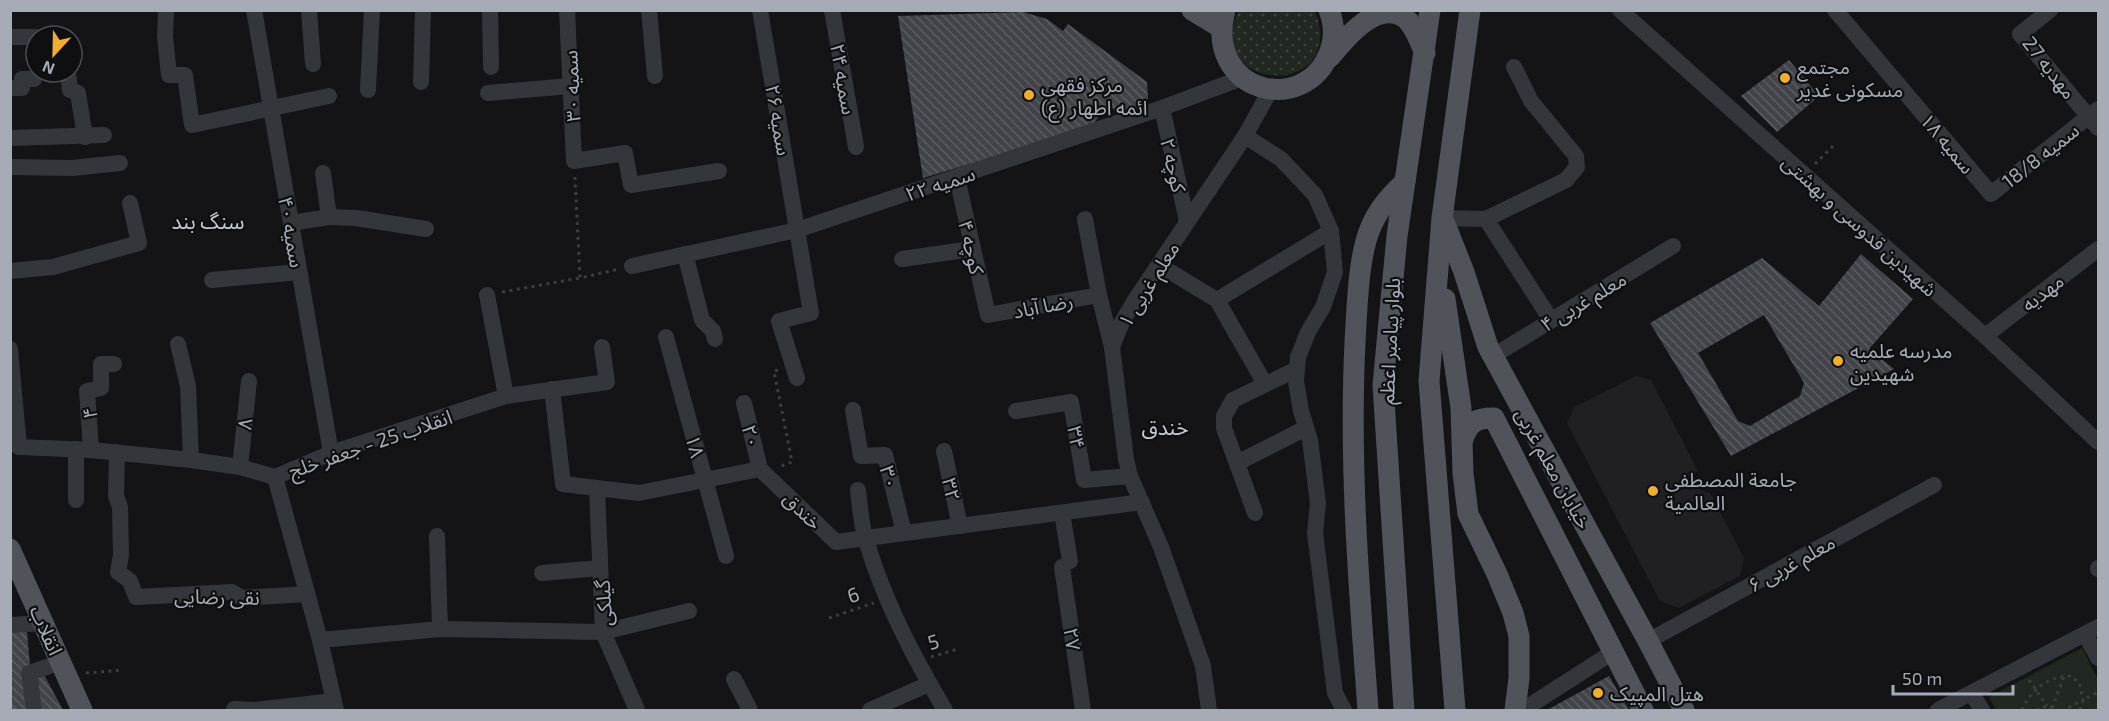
<svg xmlns="http://www.w3.org/2000/svg" width="2109" height="721" font-family="'Exo 2','Noto Sans Arabic',sans-serif">
<style>
.built{fill:#202023}
.grass{fill:url(#grass-dots)}
.park{fill:#202821}
.building{fill:url(#building-back-hatch);fill-rule:evenodd}
.lines{fill:none;stroke-linecap:round;stroke-linejoin:round}
.path{stroke:#3b3d42;stroke-width:3;stroke-dasharray:3 4.5;stroke-linecap:butt}
.minor{stroke:#35363b;stroke-width:16}
.major{stroke:#51535a;stroke-width:21}
.poi-dot{fill:#efad33;stroke:#0f0f11;stroke-width:2}
.labels{text-anchor:middle;dominant-baseline:central;stroke-width:4.5;stroke-linejoin:round;paint-order:stroke}
.poi-label{font-size:20px;fill:#a6abb6;stroke:#0f0f11;text-anchor:start}
.street-label{font-size:20px;fill:#a6abb6;stroke:#0f0f11}
.neighbourhood-label{font-size:21px;fill:#c7cad2;stroke:#0f0f11}
</style>
<defs>
<pattern id="grass-dots" width="8" height="8" patternUnits="userSpaceOnUse" patternTransform="scale(1.5)"><rect width="8" height="8" fill="#202821"/><path d="M2 2h.1M6 6h.1" fill="none" stroke="#3d443f" stroke-width="1.8" stroke-linecap="round"/></pattern>
<pattern id="building-back-hatch" width="6" height="6" patternUnits="userSpaceOnUse" patternTransform="scale(1.5)"><rect width="6" height="6" fill="#434449"/><path d="M-1 5l2 2M0 0l6 6M5-1l2 2" fill="none" stroke="#5b5c61"/></pattern>
</defs>
<rect width="100%" height="100%" fill="#141416"/>
<path class="built" d="M1636 376 1651 380 1698 471 1690 475 1698 489 1710 493 1744 558 1740 576 1679 608 1660 601 1567 423 1575 407Z"/>
<path class="grass" d="M1238 11H1315C1349 100 1202 94 1238 11Z"/>
<path class="park" d="M2082 648 2098 680V710H1996L1989 697Z"/>
<g class="building">
<path d="M1023 12 1047 19 1063 31 1068 24 1147 82 1148 99 1141 107 1132 111 1119 112 1107 106 1090 128 923 178 898 16Z"/>
<path d="M1789 60 1819 96 1777 132 1741 96Z"/>
<path d="M1861 254 1913 299 1869 349 1894 369 1731 456 1650 323 1762 258 1819 306ZM1764 315 1804 383 1800 396 1750 426 1738 421 1698 353Z"/>
<path d="M10 629 27 632 30 666V710H10Z"/>
<path d="M43 673 61 706 63 710H39L37 675Z"/>
<path d="M1609 676 1629 710H1547Z"/>
</g>
<g class="lines">
<g class="path">
<path d="M1815 164 1835 144"/>
<path d="M575 177 580 278 619 269"/>
<path d="M502 292 580 278"/>
<path d="M778 370 774 371 792 462 779 467"/>
<path d="M829 618 874 603"/>
<path d="M931 657 958 649"/>
<path d="M86 673 123 670"/>
<path d="M2029 680 2047 706"/>
<path d="M2052 708 2064 676"/>
<path d="M2022 710C2030 691 2048 676 2070 676L2079 682 2083 700 2064 710"/>
<path d="M2036 710 2047 706 2054 710"/>
<path d="M2080 710 2083 700 2098 692"/>
</g>
<g class="minor">
<path d="M166 10 165 37 169 75H185L192 125 329 96"/>
<path d="M254 10 331 453"/>
<path d="M309 10 313 64"/>
<path d="M490 10 491 67"/>
<path d="M567 10 574 161 625 153 631 185 719 171"/>
<path d="M649 10 655 76"/>
<path d="M760 10 811 313 779 321 797 378"/>
<path d="M832 10 856 147"/>
<path d="M1620 10 1985 336 2098 442"/>
<path d="M1835 10 1991 194 2098 109"/>
<path d="M2050 10 2020 34 2098 128"/>
<path d="M10 37H36"/>
<path d="M68 72 70 90 78 93 85 137"/>
<path d="M421 82 423 10"/>
<path d="M10 88H22V79H34"/>
<path d="M368 90 372 10"/>
<path d="M488 93 571 86"/>
<path d="M1162 108 1187 221"/>
<path d="M1245 136 1281 159 1315 195 1331 231 1335 272 1323 307 1308 332 1298 357 1296 381 1301 411 1310 440 1318 503 1315 533 1335 693 1344 710"/>
<path d="M10 138 104 135"/>
<path d="M10 167 72 168 120 163"/>
<path d="M323 173 329 217"/>
<path d="M957 178 988 315 1099 295"/>
<path d="M1442 218 1486 219 1566 180 1577 167 1576 156 1531 101 1514 67"/>
<path d="M1085 219 1099 295 1112 347"/>
<path d="M1486 219 1551 320"/>
<path d="M291 223 329 217 356 218 426 229"/>
<path d="M685 254 702 320 713 331 715 339"/>
<path d="M902 259 972 249"/>
<path d="M1159 265 1217 300 1265 384"/>
<path d="M632 266 797 230 1162 108 1242 78"/>
<path d="M10 271 53 267 139 243 130 203"/>
<path d="M212 280 299 272"/>
<path d="M487 295 506 396 607 382 602 347"/>
<path d="M1217 300 1331 231"/>
<path d="M1985 336 2098 249"/>
<path d="M666 337 726 556"/>
<path d="M178 344 188 386 191 460"/>
<path d="M10 349 19 447"/>
<path d="M1493 356 1673 246"/>
<path d="M552 389 563 484 639 493 760 469 836 542 1142 502"/>
<path d="M744 403 760 469"/>
<path d="M853 410 861 456 885 455 904 533"/>
<path d="M1016 411 1071 402 1084 480 1130 476"/>
<path d="M19 447 91 450 191 460 240 467 275 477 331 453 506 396"/>
<path d="M76 449V500"/>
<path d="M91 450 87 391 101 388V364H114"/>
<path d="M944 451 960 526"/>
<path d="M117 452 116 496 120 507 121 555 118 572 130 581 136 597 232 592 242 598 307 594"/>
<path d="M1237 463 1306 428"/>
<path d="M240 467 249 381"/>
<path d="M275 477 320 640 336 710"/>
<path d="M597 489 603 632 637 710"/>
<path d="M858 490C860 506 861 524 866 540 884 601 913 656 945 710"/>
<path d="M1062 513 1070 561"/>
<path d="M1255 513 1224 428V416L1233 400 1297 369"/>
<path d="M437 536 440 629"/>
<path d="M1062 567 1083 710"/>
<path d="M2098 568V569"/>
<path d="M542 573 600 568"/>
<path d="M10 625 43 623"/>
<path d="M2085 634 2098 658"/>
<path d="M320 640 440 629 603 632 689 611"/>
<path d="M1648 641 1934 485"/>
<path d="M734 679 750 710"/>
<path d="M1972 694 1982 710"/>
<path d="M234 709 254 710 334 701"/>
<path d="M34 710 29 673 61 662"/>
<path d="M870 710 929 684"/>
<path d="M1209 710 1203 666 1161 547 1130 476 1126 459 1112 347 1122 322 1135 300 1245 136 1271 89"/>
<path d="M1523 710 1613 652"/>
<path d="M1938 710 2098 627"/>
</g>
<g class="major">
<path d="M1192 10 1220 27"/>
<path d="M1225 10C1203 93 1306 118 1330 51 1335 38 1334 23 1329 10"/>
<path d="M1330 57C1346 38 1376 0 1404 17 1415 25 1419 41 1425 53"/>
<path d="M1445 224 1464 272 1488 347 1648 641 1684 710"/>
<path d="M1445 299 1461 408 1463 473 1468 514 1497 574 1513 613 1519 636V678L1515 710"/>
<path d="M1463 439C1469 422 1476 418 1494 418L1643 710"/>
<path d="M10 549 82 710"/>
<path d="M1368 710C1359 588 1349 464 1355 342 1357 310 1358 258 1370 229 1378 209 1390 196 1405 182"/>
<path d="M1404 710 1383 385 1397 236 1430 10"/>
<path d="M1455 710 1429 381 1442 218 1470 10"/>
</g>
</g>
<g class="poi-dot">
<circle cx="1785" cy="78" r="6"/>
<circle cx="1029" cy="95" r="6"/>
<circle cx="1838" cy="361" r="6"/>
<circle cx="1653" cy="491" r="6"/>
<circle cx="1598" cy="693" r="6"/>
</g>
<g class="labels">
<g class="poi-label">
<text x="1797" y="66">مجتمع<tspan x="1797" dy="23">مسکونی غدیر</tspan></text>
<text x="1041" y="84">مرکز فقهی<tspan x="1041" dy="23">ائمه اطهار (ع)</tspan></text>
<text x="1850" y="350">مدرسه علمیه<tspan x="1850" dy="23">شهیدین</tspan></text>
<text x="1665" y="479">جامعة المصطفی<tspan x="1665" dy="23">العالمیة</tspan></text>
<text x="1610" y="693">هتل المپیک</text>
</g>
<g class="street-label">
<text transform="translate(2050 67) rotate(52)">مهدیه 27</text>
<text transform="translate(844 79) rotate(80)">سمیه ۲۴</text>
<text transform="translate(571 86) rotate(-93)">سمیه ۳۰</text>
<text transform="translate(779 120) rotate(80)">سمیه ۲۶</text>
<text transform="translate(1948 143) rotate(50)">سمیه ۱۸</text>
<text transform="translate(2040 155) rotate(-38)">سمیه 18/8</text>
<text transform="translate(1174 165) rotate(77)">کوچه ۲</text>
<text transform="translate(940 183) rotate(-18)">سمیه ۲۲</text>
<text transform="translate(1860 225) rotate(42)">شهیدین قدوسی و بهشتی</text>
<text transform="translate(292 232) rotate(80)">سمیه ۴۰</text>
<text transform="translate(972 247) rotate(77)">کوچه ۴</text>
<text transform="translate(1148 284) rotate(-58)">معلم غربی ۱</text>
<text transform="translate(2042 292) rotate(-38)">مهدیه</text>
<text transform="translate(1583 301) rotate(-31)">معلم غربی ۴</text>
<text transform="translate(1043 305) rotate(-11)">رضا آباد</text>
<text transform="translate(1389 341) rotate(-87)">بلوار پیامبر اعظم</text>
<text transform="translate(89 413) rotate(-94)">۴</text>
<text transform="translate(244 424) rotate(-84)">۸</text>
<text transform="translate(752 436) rotate(76)">۲۰</text>
<text transform="translate(1077 437) rotate(80)">۳۴</text>
<text transform="translate(370 443) rotate(-19)">انقلاب 25 - جعفر خلج</text>
<text transform="translate(696 446) rotate(75)">۱۸</text>
<text transform="translate(1554 468) rotate(61)">خیابان معلم غربی</text>
<text transform="translate(890 477) rotate(76)">۳۰</text>
<text transform="translate(952 489) rotate(78)">۳۲</text>
<text transform="translate(803 510) rotate(44)">خندق</text>
<text transform="translate(1791 563) rotate(-29)">معلم غربی ۶</text>
<text transform="translate(853 594) rotate(-18)">6</text>
<text transform="translate(217 596) rotate(1)">نقی رضایی</text>
<text transform="translate(603 603) rotate(-94)">گیلکی</text>
<text transform="translate(47 630) rotate(66)">انقلاب</text>
<text transform="translate(1073 639) rotate(82)">۲۷</text>
<text transform="translate(933 641) rotate(-17)">5</text>
</g>
<g class="neighbourhood-label">
<text x="208" y="220">سنگ بند</text>
<text x="1165" y="426">خندق</text>
</g>
</g>
<rect width="2109" height="721" fill="none" stroke="#a6abb6" stroke-width="24"/>
<g transform="translate(54 54) rotate(202)"><circle r="28" fill="#0f0f11" stroke="#4b4d53" stroke-width="1.5"/>
<path d="M0-4.5L10 22L0 15L-10 22Z" fill="#efad33"/>
<text y="-9" font-size="16" font-weight="bold" text-anchor="middle" fill="#a6abb6">N</text>
</g>
<path d="M1893 685v9h120v-9" fill="none" stroke="#a6abb6" stroke-width="3"/>
<text x="1902" y="685" font-size="18" fill="#a6abb6" stroke="#0f0f11" stroke-width="4.5" paint-order="stroke">50 m</text>
</svg>
